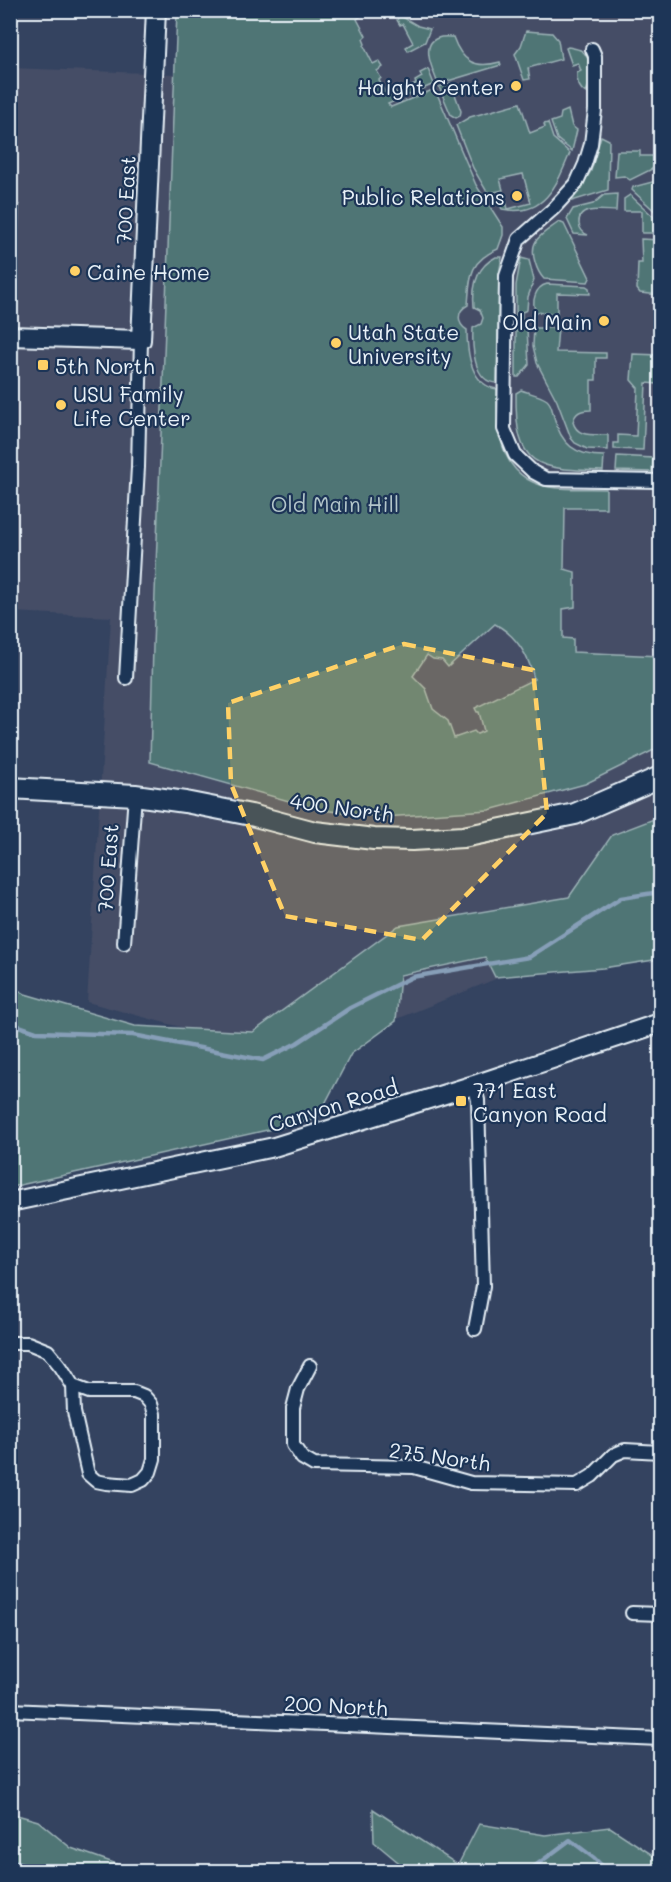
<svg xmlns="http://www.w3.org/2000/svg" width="671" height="1882" font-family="Mali,sans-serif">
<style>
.built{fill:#444d66}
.green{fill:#4f7475;stroke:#9cb2b6;stroke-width:1.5;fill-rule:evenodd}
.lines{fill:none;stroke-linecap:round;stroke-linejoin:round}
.stream{stroke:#879fb8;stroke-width:4.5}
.street-casing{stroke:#e8f1f8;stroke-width:16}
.secondary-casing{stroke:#e8f1f8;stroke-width:22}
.primary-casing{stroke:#e8f1f8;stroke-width:24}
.street{stroke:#1d3557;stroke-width:12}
.secondary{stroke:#1d3557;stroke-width:18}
.primary{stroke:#1d3557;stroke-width:20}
.marked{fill:#ffd166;fill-opacity:0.2;stroke:#ffd166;stroke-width:4.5;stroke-dasharray:12 8;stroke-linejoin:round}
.poi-dot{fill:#ffd166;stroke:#1d3557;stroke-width:2}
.labels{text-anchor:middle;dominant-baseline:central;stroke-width:4.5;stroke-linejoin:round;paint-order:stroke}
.poi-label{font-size:21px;fill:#e8f1f8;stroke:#1d3557;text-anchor:start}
.street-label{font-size:21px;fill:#e8f1f8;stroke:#1d3557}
.park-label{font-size:21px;fill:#b2c5ca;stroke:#1d3557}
</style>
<rect width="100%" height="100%" fill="#344360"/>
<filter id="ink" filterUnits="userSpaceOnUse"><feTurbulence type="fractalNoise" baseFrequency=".0167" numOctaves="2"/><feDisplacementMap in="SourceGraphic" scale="12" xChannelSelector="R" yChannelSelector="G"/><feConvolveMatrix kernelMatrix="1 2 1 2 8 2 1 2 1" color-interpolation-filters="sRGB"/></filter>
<g filter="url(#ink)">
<path class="built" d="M177 11H660V912L299 1059 87 1002 111 617 11 612V68L174 74Z"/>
<g class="green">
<path d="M177 11H361L360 17 357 19 366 36 363 39 365 44 364 46 373 64 379 61 383 67 377 71 381 78 379 80 385 92 393 88 397 94 416 84 415 81 422 77 420 73 428 69 434 84 388 104 391 107 435 89 476 185 503 227V235L498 249C469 261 470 277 468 305 456 311 457 324 467 330 467 352 470 385 497 389 496 429 499 478 549 487 567 490 588 488 606 489V508H565L564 569 575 572V607L563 609V638L573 639V652L660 656V747L585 784 489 810 384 817 321 810 150 762 153 646ZM495 624C516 635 529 656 534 679L475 708 477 712H479L484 731 477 734 474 731 454 738 448 721 433 709 426 689 413 676 427 655 433 659 442 660 448 667Z"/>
<path d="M399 15 418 26 430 29 425 42 408 51 406 47 413 43 403 24 400 25 397 20Z"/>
<path d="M526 31 552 33 558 40 561 59 528 68 530 79 524 80 515 54 521 46Z"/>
<path d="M453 37C462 62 475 69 500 62L501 65 438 84C434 72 419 44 438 38 442 36 449 37 453 37Z"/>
<path d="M568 47C573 48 579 49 582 51 593 58 589 84 586 93 579 89 576 80 577 73L581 71 578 63 572 65 566 48Z"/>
<path d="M451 83 461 111 460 116 456 118 451 115 439 87Z"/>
<path d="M520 103 530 133 545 127 544 124 548 123 553 138 570 153C557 185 544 218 502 209L499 203 506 201 508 209 531 203 523 174 500 179 503 190 490 193 487 192 473 168 456 125 470 117Z"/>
<path d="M660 103V165L630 180 624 176 615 177 617 151H640V156H655V146H658Z"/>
<path d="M568 110 572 126 577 130 572 151 557 139 551 122 560 119 561 113Z"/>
<path d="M601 136 609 140 608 190 572 201 591 171Z"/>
<path d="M660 180V216L632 190 633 187Z"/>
<path d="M617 194 616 211C605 211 577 205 579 224 580 230 583 233 588 235L574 234 567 219 573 209 593 204 604 195Z"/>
<path d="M630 195 654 217V233H642V211H624V199Z"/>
<path d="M11 205H19L16 312 10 311Z"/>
<path d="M559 222 564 224 590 278 588 282 544 279C539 274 537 269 535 262 528 239 543 234 559 222Z"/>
<path d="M641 239 660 240V295L640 293 637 289 638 263H642Z"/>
<path d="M496 257H502L499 274 497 383C473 383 472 345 473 328L481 324 483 318 480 310 474 307C472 286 476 267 496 257Z"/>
<path d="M521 258 529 260 534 280 528 297 527 310 522 312V327L527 329 529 365 519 377H516V285Z"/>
<path d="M547 284 586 286 589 288 590 294 557 293V314L536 312C531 302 535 287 547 284Z"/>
<path d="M534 328H558L556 352 606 353V358H596V380H591V410C581 410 575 412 573 422 577 438 594 434 608 435V450L587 449 575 443 571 438 557 401 537 363 533 346Z"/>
<path d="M633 354 660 355V381L658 384 646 383 643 450 614 449V443H618V435L636 436 638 388 631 380Z"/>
<path d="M521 390C529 393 540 395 547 400 552 404 552 411 554 417 561 444 575 456 604 456L603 471C536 469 515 468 516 393Z"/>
<path d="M617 456 653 458 652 472 616 471Z"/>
<path d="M659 817 660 959 603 968 495 977 485 957 400 975 396 1021 351 1054 317 1119 11 1187V986L25 994 135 1026 253 1032 398 926 569 897 612 835Z"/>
<path d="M373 1809 458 1865 479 1824 545 1835 610 1827 660 1860V1871H409L374 1842Z"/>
<path d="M10 1813 38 1821 71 1848 137 1871H11Z"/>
</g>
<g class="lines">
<g class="stream">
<path d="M10 1023 36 1032 133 1035 263 1060 297 1043 350 1008 412 977 529 957 621 898 660 892"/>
<path d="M10 1859 22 1865 50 1872"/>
<path d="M527 1872 570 1840 594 1858 608 1872"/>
</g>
<g class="street-casing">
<g id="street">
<path d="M592 49 595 56V110L591 144 585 164 576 184 553 209 519 239 506 276 504 429 515 455 533 472 546 479 660 481"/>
<path d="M126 678 138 467 141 340"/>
<path d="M124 943 135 795"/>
<path d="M474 1085 478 1100 483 1286 475 1329"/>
<path d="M10 1343H28L48 1351 61 1367 73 1386 74 1412 88 1474 96 1481 106 1483 132 1485 143 1480 150 1472 154 1459V1414L151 1404 144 1396 134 1392H89L73 1386"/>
<path d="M310 1366 298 1389 293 1408V1445L302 1458 314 1465 414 1467 471 1483 577 1485 592 1476 613 1455 625 1450 660 1452"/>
<path d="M632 1613 660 1614"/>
<path d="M10 1710 660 1739"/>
</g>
</g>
<g class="secondary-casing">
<g id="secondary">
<path d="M10 336 141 340 156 10"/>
<path d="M10 1202 274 1147 474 1085 660 1023"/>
</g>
</g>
<g class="primary-casing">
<path id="primary" d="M10 788 135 795 185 802 251 815 315 832 374 839 412 840 463 837 575 814 660 777"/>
</g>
<use href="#street" class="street"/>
<use href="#secondary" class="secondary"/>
<use href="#primary" class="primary"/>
</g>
</g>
<path class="marked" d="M404 644 533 670 547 813 422 940 285 916 231 784 228 703Z"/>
<g class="poi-dot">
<circle cx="516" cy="86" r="6"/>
<circle cx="517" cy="196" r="6"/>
<circle cx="75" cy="271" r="6"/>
<circle cx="604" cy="321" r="6"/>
<circle cx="336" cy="343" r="6"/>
<rect x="37" y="359" width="12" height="12" rx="3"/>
<circle cx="61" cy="405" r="6"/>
<rect x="455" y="1095" width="12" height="12" rx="3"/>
</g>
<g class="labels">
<g class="poi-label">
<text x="504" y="86" text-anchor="end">Haight Center</text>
<text x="505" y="196" text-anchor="end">Public Relations</text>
<text x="87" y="271">Caine Home</text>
<text x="592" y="321" text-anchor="end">Old Main</text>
<text x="348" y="331">Utah State<tspan x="348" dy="24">University</tspan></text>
<text x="55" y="365">5th North</text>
<text x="73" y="393">USU Family<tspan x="73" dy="24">Life Center</tspan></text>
<text x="473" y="1089">771 East<tspan x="473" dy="24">Canyon Road</tspan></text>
</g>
<g class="street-label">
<text transform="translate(125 200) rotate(-87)">700 East</text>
<text transform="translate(342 807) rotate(8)">400 North</text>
<text transform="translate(107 868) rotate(-86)">700 East</text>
<text transform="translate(333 1105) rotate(-17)">Canyon Road</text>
<text transform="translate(440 1456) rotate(8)">275 North</text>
<text transform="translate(336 1705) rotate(3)">200 North</text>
</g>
<g class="park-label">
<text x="335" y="503">Old Main Hill</text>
</g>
</g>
<rect width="671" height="1882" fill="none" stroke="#1d3557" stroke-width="36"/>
<rect x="18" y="18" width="635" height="1846" fill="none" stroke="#e8f1f8" stroke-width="2" filter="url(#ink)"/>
</svg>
